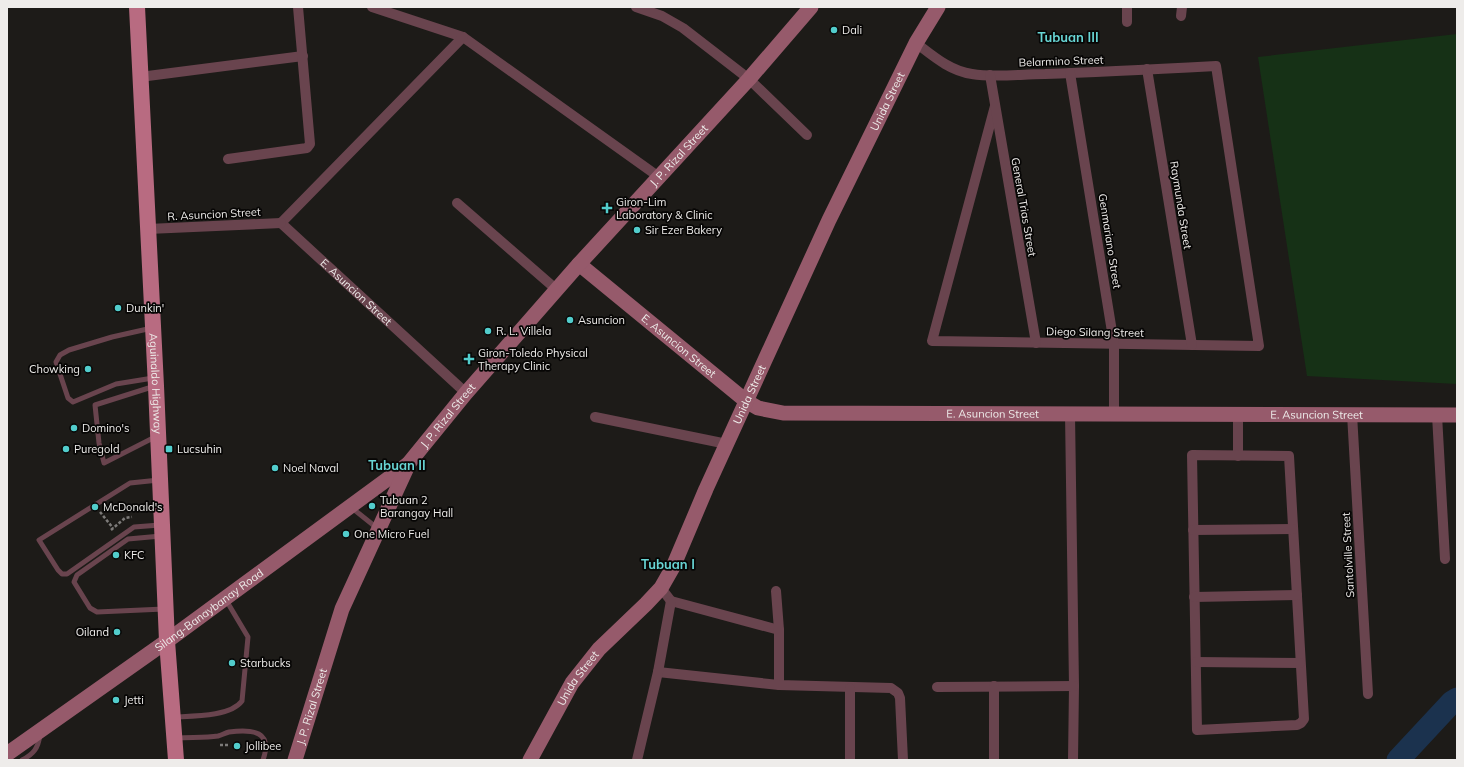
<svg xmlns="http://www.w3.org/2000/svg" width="1464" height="767" font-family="Mulish,sans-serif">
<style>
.green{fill:#163116}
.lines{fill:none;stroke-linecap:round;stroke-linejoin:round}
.river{stroke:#1b324e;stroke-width:23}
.path{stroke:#7d7b79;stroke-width:2.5;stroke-dasharray:3 2;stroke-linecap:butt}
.lane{stroke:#69444e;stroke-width:5}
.street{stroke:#69444e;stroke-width:10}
.secondary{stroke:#965a6b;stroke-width:15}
.primary{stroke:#b86b81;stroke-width:16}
.poi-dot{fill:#52cdcc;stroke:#070605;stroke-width:1.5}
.labels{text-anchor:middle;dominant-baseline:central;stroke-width:3.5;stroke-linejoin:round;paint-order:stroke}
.poi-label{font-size:11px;fill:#eeecea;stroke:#070605;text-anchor:start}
.street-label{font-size:11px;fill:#eeecea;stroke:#070605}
.quarter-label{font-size:13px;font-weight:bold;fill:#68d5d4;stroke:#070605}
</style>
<rect width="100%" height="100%" fill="#1d1b18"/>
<path class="green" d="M1457 34V384L1307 376 1258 57Z"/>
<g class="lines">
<path class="river" d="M1398 760 1452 702 1457 699"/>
<g class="path">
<path d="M100 512 113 528"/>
<path d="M111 530 125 518 132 517"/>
<path d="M220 745H228"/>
</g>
<g class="lane">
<path d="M152 328 112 337 69 350 60 355 56 362 68 398 73 402 116 384 153 378"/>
<path d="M155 386 95 405 99 443 104 463 155 437"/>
<path d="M159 480 130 483 39 540 58 570 62 574H67L134 527 160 525"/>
<path d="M352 508 377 528"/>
<path d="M161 536 128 539 77 575 74 582 90 608 97 612 164 609"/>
<path d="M174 717C192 716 230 717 242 701L248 637 226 600"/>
<path d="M177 738C190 737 205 738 218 736 222 735 225 733 229 732 253 729 273 731 263 760"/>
<path d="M22 760C34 754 38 748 40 735"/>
</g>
<g class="street">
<path d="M372 7 463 37 659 177"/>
<path d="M636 7 662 16 683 28 749 79 807 135"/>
<path d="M1181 16 1182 7"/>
<path d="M1127 22V7"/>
<path d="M916 43C933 56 950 71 972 74 995 78 1021 74 1045 74 1102 72 1159 69 1216 66L1259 346 932 341 995 106"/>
<path d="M1147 69 1192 345"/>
<path d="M1070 73 1114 344V414"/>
<path d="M990 75 1036 343"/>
<path d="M140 77 303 56"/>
<path d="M228 159 307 148 310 144 298 7"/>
<path d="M457 203 557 290"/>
<path d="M281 223 463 37"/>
<path id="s1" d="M281 223 466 393"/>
<path d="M148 229 281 223"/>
<path d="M1070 414 1074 686 1073 760"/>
<path d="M1238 414V456"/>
<path d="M1352 414 1368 694"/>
<path d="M1437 415 1445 559"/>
<path d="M595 417 727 444"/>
<path d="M1192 455 1289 456 1304 719 1301 723 1297 725 1197 730Z"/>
<path d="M1193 530 1293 529"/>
<path d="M661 588 671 601 779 630"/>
<path d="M776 591 779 630V685"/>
<path d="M1194 597 1297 595"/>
<path d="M1196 662 1300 663"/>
<path d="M658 672 779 685 891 688 898 693 900 698 903 760"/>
<path d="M937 687 1074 686"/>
<path d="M850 688V760"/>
<path d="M637 760 658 672 671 601"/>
<path d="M994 760V686"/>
</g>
<g class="secondary">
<path id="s2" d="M579 264 746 401 758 408 783 413 1457 415"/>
<path id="s3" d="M7 754 167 641 408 464"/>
<path id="s4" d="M295 760 342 609 409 463 466 393 579 264 749 79 811 7"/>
<path id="s5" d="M530 760 572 683 599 649 646 604 661 588 673 567 706 489 829 220 916 43 938 7"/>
</g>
<path class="primary" id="s6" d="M137 7 156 386 167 641 176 760"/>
</g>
<g class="poi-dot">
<circle cx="834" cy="30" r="4"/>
<path d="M605 202h4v4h4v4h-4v4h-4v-4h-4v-4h4z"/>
<circle cx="637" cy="230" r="4"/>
<circle cx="118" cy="308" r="4"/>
<circle cx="570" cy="320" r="4"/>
<circle cx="488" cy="331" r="4"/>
<path d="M467 353h4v4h4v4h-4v4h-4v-4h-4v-4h4z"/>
<circle cx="88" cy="369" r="4"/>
<circle cx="74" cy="428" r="4"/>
<circle cx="66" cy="449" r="4"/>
<rect x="165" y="445" width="8" height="8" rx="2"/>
<circle cx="275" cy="468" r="4"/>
<circle cx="372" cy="506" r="4"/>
<circle cx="95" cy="507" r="4"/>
<circle cx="346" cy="534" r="4"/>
<circle cx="116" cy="555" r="4"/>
<circle cx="117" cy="632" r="4"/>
<circle cx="232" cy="663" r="4"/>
<circle cx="116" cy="700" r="4"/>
<circle cx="237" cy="746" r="4"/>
</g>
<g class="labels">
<g class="poi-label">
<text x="842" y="30">Dali</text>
<text x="616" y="202">Giron-Lim<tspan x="616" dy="13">Laboratory &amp; Clinic</tspan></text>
<text x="645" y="230">Sir Ezer Bakery</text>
<text x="126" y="308">Dunkin'</text>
<text x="578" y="320">Asuncion</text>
<text x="496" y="331">R. L. Villela</text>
<text x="478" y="353">Giron-Toledo Physical<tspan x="478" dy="13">Therapy Clinic</tspan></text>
<text x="80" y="369" text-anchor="end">Chowking</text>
<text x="82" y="428">Domino's</text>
<text x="74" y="449">Puregold</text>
<text x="177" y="449">Lucsuhin</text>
<text x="283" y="468">Noel Naval</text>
<text x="380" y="500">Tubuan 2<tspan x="380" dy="13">Barangay Hall</tspan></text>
<text x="103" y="507">McDonald's</text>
<text x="354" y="534">One Micro Fuel</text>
<text x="124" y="555">KFC</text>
<text x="109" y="632" text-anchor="end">Oiland</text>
<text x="240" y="663">Starbucks</text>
<text x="124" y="700">Jetti</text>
<text x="245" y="746">Jollibee</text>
</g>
<g class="street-label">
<text transform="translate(1061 61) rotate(-2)">Belarmino Street</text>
<text stroke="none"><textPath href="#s5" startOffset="755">Unida Street</textPath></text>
<text stroke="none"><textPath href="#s4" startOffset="728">J. P. Rizal Street</textPath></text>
<text transform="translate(1181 205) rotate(81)">Raymunda Street</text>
<text transform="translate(1024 207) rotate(80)">General Trias Street</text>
<text transform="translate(214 214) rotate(-3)">R. Asuncion Street</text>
<text transform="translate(1110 241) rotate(81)">Genmariano Street</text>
<text stroke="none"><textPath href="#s1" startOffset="102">E. Asuncion Street</textPath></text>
<text transform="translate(1095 332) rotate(1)">Diego Silang Street</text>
<text stroke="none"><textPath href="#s2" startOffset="129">E. Asuncion Street</textPath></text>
<text stroke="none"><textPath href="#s6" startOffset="377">Aguinaldo Highway</textPath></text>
<text stroke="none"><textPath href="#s5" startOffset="431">Unida Street</textPath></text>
<text stroke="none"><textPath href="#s2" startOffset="465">E. Asuncion Street</textPath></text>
<text stroke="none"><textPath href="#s2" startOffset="789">E. Asuncion Street</textPath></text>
<text stroke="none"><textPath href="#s4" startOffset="380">J. P. Rizal Street</textPath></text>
<text transform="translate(1348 555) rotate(-93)">Santolville Street</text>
<text stroke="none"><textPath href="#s3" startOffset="248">Silang-Banaybanay Road</textPath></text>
<text stroke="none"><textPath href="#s5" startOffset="95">Unida Street</textPath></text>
<text stroke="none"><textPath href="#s4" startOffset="56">J. P. Rizal Street</textPath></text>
</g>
<g class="quarter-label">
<text x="1068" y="37">Tubuan III</text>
<text x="397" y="465">Tubuan II</text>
<text x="668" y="564">Tubuan I</text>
</g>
</g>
<rect width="1464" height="767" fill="none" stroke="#eeecea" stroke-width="16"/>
</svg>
